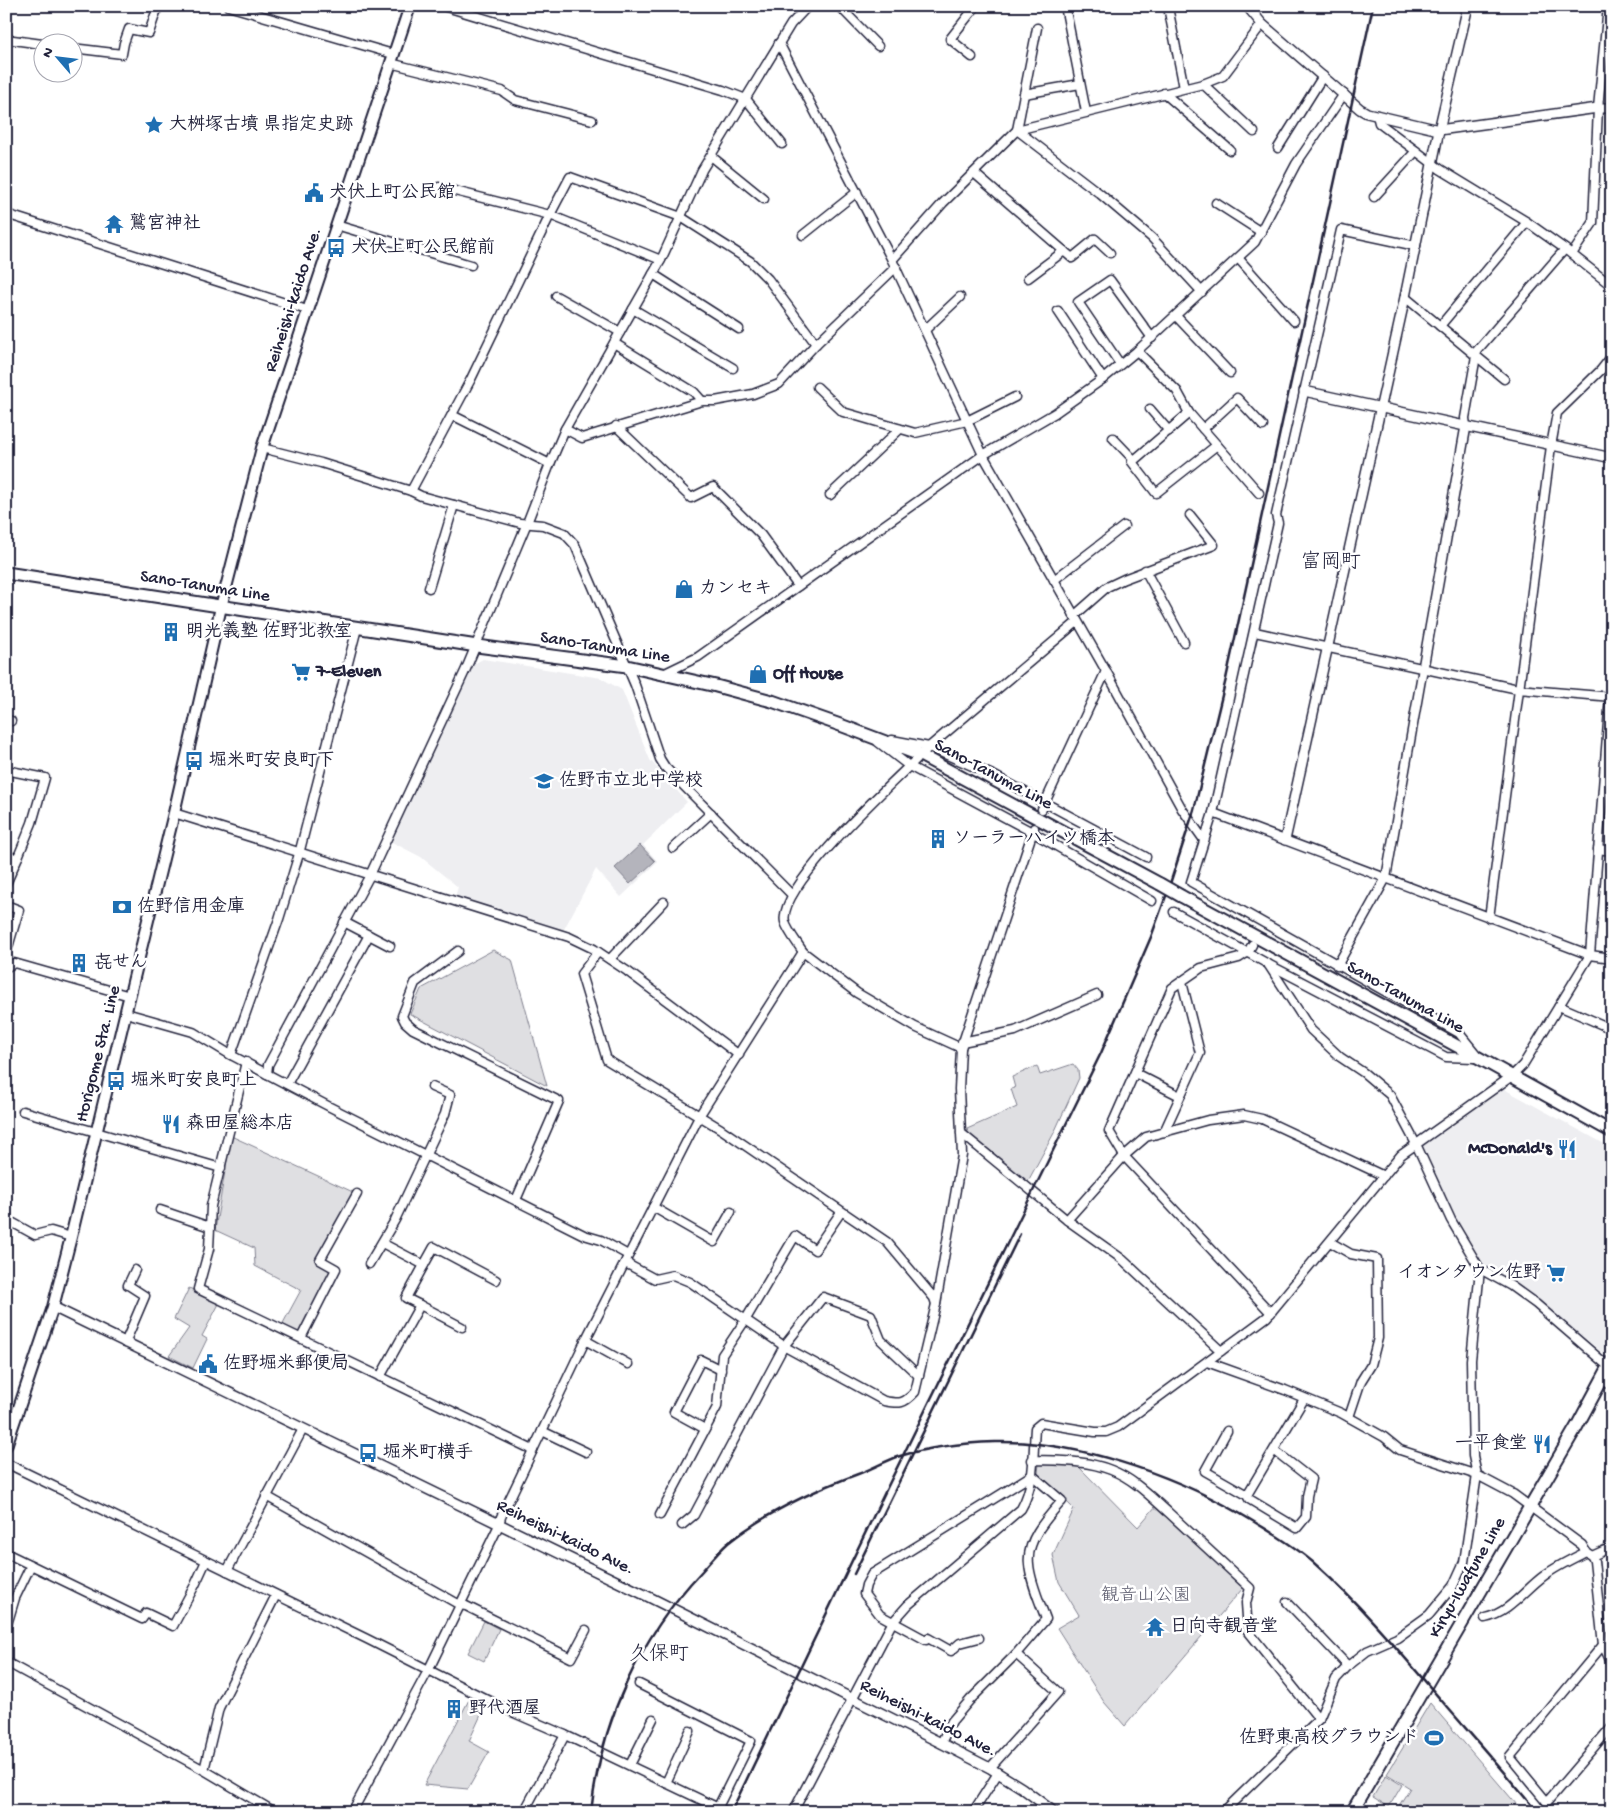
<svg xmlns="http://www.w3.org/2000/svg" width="1618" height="1818" font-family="'Gochi Hand','Klee One',sans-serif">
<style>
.built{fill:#eeeef1}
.green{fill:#dfdfe2;stroke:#80808e}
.water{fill:#b4b4bc;stroke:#7a7a88}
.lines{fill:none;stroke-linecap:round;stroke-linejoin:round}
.minor-casing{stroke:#22223b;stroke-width:11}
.tertiary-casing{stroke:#22223b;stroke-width:12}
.secondary-casing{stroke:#22223b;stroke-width:14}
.primary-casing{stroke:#22223b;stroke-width:15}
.minor{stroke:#fff;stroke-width:8}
.tertiary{stroke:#fff;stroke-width:9}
.secondary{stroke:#fff;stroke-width:10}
.primary{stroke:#fff;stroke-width:11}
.rail{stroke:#22223b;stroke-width:2.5}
.primary-bridge-casing{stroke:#22223b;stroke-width:15;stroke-linecap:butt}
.primary-bridge{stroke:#fff;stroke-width:11}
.labels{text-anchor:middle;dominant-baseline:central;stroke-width:5;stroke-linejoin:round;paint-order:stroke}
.poi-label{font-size:18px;font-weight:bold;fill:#22223b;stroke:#fff;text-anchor:start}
.street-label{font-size:18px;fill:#22223b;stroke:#fff}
.park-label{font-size:18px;fill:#5b5b6d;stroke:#fff}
.quarter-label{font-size:20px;fill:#22223b;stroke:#fff}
</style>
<rect width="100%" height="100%" fill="#fff"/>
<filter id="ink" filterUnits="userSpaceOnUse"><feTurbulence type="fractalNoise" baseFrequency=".02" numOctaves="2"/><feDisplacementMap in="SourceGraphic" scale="10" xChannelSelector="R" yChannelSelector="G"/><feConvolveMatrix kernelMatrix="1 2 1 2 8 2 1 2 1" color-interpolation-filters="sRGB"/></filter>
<g filter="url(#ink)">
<g class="built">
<path d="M483 659 601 678 622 690 650 760 687 802 643 845 658 862 621 897 596 869 563 931 455 897 458 887 421 857 392 842 472 665Z"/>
<path d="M1504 1089 1612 1148V1334L1603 1353 1541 1302 1508 1279 1486 1268 1456 1217 1421 1147 1422 1144Z"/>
</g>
<g class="green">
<path d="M493 950 512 960 547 1086 410 1014 421 989Z"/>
<path d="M1073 1064 1078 1070 1079 1078 1054 1133 1027 1183 969 1135 967 1129 1017 1107 1011 1089 1015 1088 1012 1077 1037 1066 1040 1075Z"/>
<path d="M231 1136 353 1192 316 1261 332 1270 300 1334 282 1325 301 1290 255 1266 254 1248 215 1230Z"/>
<path d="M189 1288 220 1302 202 1336 207 1339 193 1368 169 1356 189 1328 174 1319Z"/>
<path d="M1039 1463 1078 1466 1138 1527 1156 1506 1243 1588 1125 1726 1104 1702 1057 1628 1079 1615 1059 1582 1053 1555 1074 1509 1038 1474Z"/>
<path d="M484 1621 499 1629 484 1661 468 1653Z"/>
<path d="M471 1696 486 1704 469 1741 489 1752 468 1789 424 1785Z"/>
<path d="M1430 1703 1523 1812H1395L1410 1788 1387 1774Z"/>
<path d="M1386 1775 1402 1785 1389 1807 1373 1797Z"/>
</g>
<path class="water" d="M640 845 655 861 630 884 615 868Z"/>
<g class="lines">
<g class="minor-casing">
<g id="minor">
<path d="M228 6 393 54"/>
<path d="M443 6 723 90 746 99 782 144"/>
<path d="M839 6 878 46"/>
<path d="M1065 6 1086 112"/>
<path d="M1168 7 1184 88"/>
<path d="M6 39 42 44"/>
<path d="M779 43 892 260 983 455 1106 671 1182 809 1204 840"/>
<path d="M72 48 122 54 124 43 129 29 149 33 158 6"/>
<path d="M972 57 950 39 976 6"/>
<path d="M390 63 502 91 515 100 592 120"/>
<path d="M1203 84 1254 132"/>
<path d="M1164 93 1230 150"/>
<path d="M1024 94 1080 84"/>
<path d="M1377 115 1379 123 1440 169 1527 222 1565 249 1612 286"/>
<path d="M1017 130 1099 193 1152 238 1202 292"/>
<path d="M1017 130 1037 28"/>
<path d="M1278 148 1323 76"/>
<path d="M711 156 764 199"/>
<path d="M974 173 1072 258 1095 239 1110 253"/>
<path d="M439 187 550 215 661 260"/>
<path d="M1374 197 1416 151"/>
<path d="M1216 203 1261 232"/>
<path d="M6 214 307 310"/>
<path d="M336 225 471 265"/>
<path d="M803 235 857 192"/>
<path d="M1416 246 1341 230 1276 515 1278 523 1213 813 1191 882 1459 1033 1476 1054"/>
<path d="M1572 254 1593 223 1598 108 1608 6"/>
<path d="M1238 258 1294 321"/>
<path d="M892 260 943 203 1017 130 1203 84 1223 76 1262 24"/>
<path d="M653 274 739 329"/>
<path d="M1028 278 1064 251"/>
<path d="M556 296 620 332"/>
<path d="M1405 297 1504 379"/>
<path d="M633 309 733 368"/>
<path d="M1058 311 1103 379"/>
<path d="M1176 316 1230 373"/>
<path d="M1440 326 1527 222"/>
<path d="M925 330 960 297"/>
<path d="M614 343 694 392 702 401"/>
<path d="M1137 351 1177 391 1189 413 1259 493"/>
<path d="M1474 354 1565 249"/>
<path d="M1120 364 1078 302 1110 280 1152 338"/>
<path d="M817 387 843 412 915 433 967 421 1015 397"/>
<path d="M1150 409 1169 431"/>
<path d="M1189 413 1132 462 1156 493 1217 445"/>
<path d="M452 415 550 464"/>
<path d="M616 426 691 498 713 487 761 535 798 586"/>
<path d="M1466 426 1465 418 1476 356"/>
<path d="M565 429 582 438 702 401H715L753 394 779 384 816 344 896 267"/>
<path d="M1203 429 1237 398 1263 426"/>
<path d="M1113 438 1134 460"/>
<path d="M262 448 321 463 411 491 421 496 520 523 543 525 564 533 575 545 635 685 660 759 665 767 792 895"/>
<path d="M411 491 471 379 550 215 570 177 681 217 750 261 768 279 816 344"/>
<path d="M830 495 900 429"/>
<path d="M1145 570 1184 642"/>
<path d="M1054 580 1124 526"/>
<path d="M429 588 454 505"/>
<path d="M1074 616 1107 587 1124 579 1214 545 1190 515"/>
<path d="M1255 632 1518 689 1612 697"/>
<path d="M663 674 698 657 983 455 1055 413 1103 379 1137 351 1255 242 1296 164 1344 94"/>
<path d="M6 720 11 721"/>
<path d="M892 740 929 747 995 776 1146 857"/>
<path d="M878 742 909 766 1032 832 1152 901"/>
<path d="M6 770 45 778 32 823 18 857 15 858 6 855"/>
<path d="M1042 809 1106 671"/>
<path d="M174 813 569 937 594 949 627 971 739 1055"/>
<path d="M1213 813 1590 955 1612 958"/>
<path d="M673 848 711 813"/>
<path d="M1598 849 1612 851"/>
<path d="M6 884 18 857"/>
<path d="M6 905 19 910 6 954"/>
<path d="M1174 912 1268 964 1446 1057 1474 1058"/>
<path d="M1489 918 1551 446 1557 413 1601 370 1612 356"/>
<path d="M344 922 390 946"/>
<path d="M1252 945 1248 952 1239 958 1201 968 1172 988 1109 1131 1124 1156 1271 1313"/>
<path d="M458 951 415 983 402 1016 405 1022 413 1029 559 1101 516 1200"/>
<path d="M598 952 581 974 607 1060 721 1129 887 1242 934 1298 936 1304"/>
<path d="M803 952 857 993 915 1027 961 1048"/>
<path d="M610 959 664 902"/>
<path d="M1268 964 1311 1030 1340 1057 1364 1073 1390 1095 1416 1144 1451 1220 1480 1269 1511 1286 1536 1304 1609 1367"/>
<path d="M1337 966 1386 878 1423 668"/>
<path d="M7 967 14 963 130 996"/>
<path d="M1559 1006 1612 1029"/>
<path d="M126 1013 193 1032 231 1055 330 1107 584 1235 601 1240 628 1255"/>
<path d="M962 1042 1015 1031 1097 995"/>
<path d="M231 1055 279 919 299 854 357 628"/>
<path d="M246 1062 211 1206 209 1249 198 1289 533 1450"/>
<path d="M1135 1073 1180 1096"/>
<path d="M267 1074 268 1065 370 875 466 669 527 523 550 464 565 429 661 260 702 170 791 24 808 6"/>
<path d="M287 1084 369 935"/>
<path d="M23 1111 221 1168"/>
<path d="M1164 1132 1200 1053 1182 982"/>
<path d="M961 1133 1067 1220 1122 1259 1221 1351"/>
<path d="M653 1207 714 1242 731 1212"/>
<path d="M160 1210 210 1227"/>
<path d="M6 1219 35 1235 51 1231 71 1237"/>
<path d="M1067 1220 1124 1156 1146 1137 1208 1120 1244 1115 1262 1119 1384 1176"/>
<path d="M1330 1242 1351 1254 1377 1259 1378 1338 1371 1365 1361 1381 1349 1417"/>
<path d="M626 1261 629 1265 655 1279 673 1275 690 1282 787 1348 884 1401C900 1404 904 1404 915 1392L936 1304 962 1155 959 1089 961 1048 1034 828"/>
<path d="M369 1264 395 1220 445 1114 450 1095 432 1087"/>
<path d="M424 1265 434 1247 496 1280"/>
<path d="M420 1305 462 1327"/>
<path d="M301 1338 336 1269 320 1260 357 1194"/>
<path d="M585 1340 628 1364"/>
<path d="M125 1343 145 1296 128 1285 135 1270"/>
<path d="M1207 1362 1285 1390 1341 1413 1384 1437 1400 1450 1477 1475 1513 1494 1582 1545 1586 1552 1592 1556 1612 1547"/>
<path d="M380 1377 420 1305 406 1298 424 1265 382 1243"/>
<path d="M1603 1380 1612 1386"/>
<path d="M705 1429 674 1412 701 1360 721 1370"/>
<path d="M542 1431 586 1452"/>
<path d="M1227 1431 1205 1471 1247 1495"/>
<path d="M1274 1450 1311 1479 1307 1496 1306 1517 1297 1528 1249 1499 1247 1495 1304 1399"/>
<path d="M1032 1460C1059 1461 1086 1460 1111 1470 1134 1479 1151 1497 1169 1513 1196 1538 1223 1563 1250 1588L1246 1603 1248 1631 1319 1719"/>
<path d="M6 1463 367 1639 512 1712 565 1735 727 1812"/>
<path d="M266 1496 460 1605 466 1606 571 1658 586 1630"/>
<path d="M660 1515 717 1407 722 1355 746 1319 795 1236 815 1250 841 1212"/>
<path d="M682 1525 694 1515 784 1346 823 1297 871 1315 881 1340 919 1376"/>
<path d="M6 1553 142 1619 146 1613 173 1626 195 1585 206 1561"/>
<path d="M1592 1556 1594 1561 1603 1645 1612 1664"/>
<path d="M227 1571 303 1429"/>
<path d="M1287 1602 1348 1666"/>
<path d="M1485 1618C1511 1612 1524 1590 1545 1575 1557 1566 1572 1559 1586 1552"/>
<path d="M6 1628 15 1598 31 1565"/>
<path d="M1603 1645 1510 1757 1547 1802 1612 1726"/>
<path d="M6 1662 204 1770 275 1812"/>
<path d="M639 1684 751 1741 718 1807"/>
<path d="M941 1743 952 1721 970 1700 1016 1654 1046 1619C1040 1603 1030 1581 1029 1564 1026 1540 1047 1518 1062 1501L1032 1475 872 1574 866 1585 864 1594 880 1615 926 1640 928 1638 951 1651 960 1643 979 1638"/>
<path d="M630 1765 653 1719"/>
<path d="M990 1768 1058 1692 1016 1654"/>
<path d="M204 1770 219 1708 276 1595"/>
<path d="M666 1783 690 1731"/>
<path d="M352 1812 429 1669 499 1525 501 1517 587 1337 701 1113 803 952C798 944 787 930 785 922 776 886 902 774 929 747L1077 622"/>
<path d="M524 1812 565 1735"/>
<path d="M793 1812 892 1623 908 1605 1021 1509C1035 1485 1033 1455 1035 1428L1041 1423 1095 1432H1106L1118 1427 1267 1317 1401 1155 1512 1076 1523 1065 1590 955 1610 697"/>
<path d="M973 1812 998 1773"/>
<path d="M1223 1812 1319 1719 1336 1679 1348 1666 1367 1651 1397 1638 1429 1615 1453 1586 1464 1562 1477 1475 1473 1456 1471 1360 1480 1269"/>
<path d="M1305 1812V1811"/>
</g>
</g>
<g class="tertiary-casing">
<g id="tertiary">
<path d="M1247 6 1262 24 1360 109 1367 113 1439 130 1598 108H1612"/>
<path d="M1304 391 1612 458"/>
<path d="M1423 668 1466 426"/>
<path d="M1610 697 1612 679"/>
<path d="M1285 840 1405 297 1439 130 1468 6"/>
<path d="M53 1307 645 1595 941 1743 990 1768 1022 1788 1054 1812"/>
</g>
</g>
<g class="secondary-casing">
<path id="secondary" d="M6 1446 53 1307 71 1237 174 813 221 607 262 448 410 6"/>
</g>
<g class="primary-casing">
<g id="primary">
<path d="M6 573 477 646 627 666 716 686 772 701 843 726 920 755 1160 884"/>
<path d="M1181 896 1479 1058 1612 1132"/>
<path d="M1352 1812 1577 1426 1612 1361"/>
</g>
</g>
<use href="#minor" class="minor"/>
<use href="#tertiary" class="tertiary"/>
<use href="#secondary" class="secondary"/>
<use href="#primary" class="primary"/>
<g class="rail">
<path d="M854 1574 1020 1234"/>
<path d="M591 1812C601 1721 639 1638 702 1571 710 1562 719 1551 728 1543 767 1512 812 1491 858 1474 872 1469 885 1461 900 1456 930 1447 964 1443 995 1442 1074 1440 1171 1474 1239 1513 1265 1528 1292 1544 1314 1563 1360 1604 1401 1653 1441 1700 1473 1737 1506 1774 1537 1812"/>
<path d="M731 1812 886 1490 1101 1053 1151 937 1166 896 1194 810 1226 679 1373 6"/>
</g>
<g class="primary-bridge-casing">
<path id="primary-bridge" d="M1160 884 1181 896"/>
</g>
<use href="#primary-bridge" class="primary-bridge"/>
</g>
</g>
<defs>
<g id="sight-bare" transform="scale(1.5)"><path d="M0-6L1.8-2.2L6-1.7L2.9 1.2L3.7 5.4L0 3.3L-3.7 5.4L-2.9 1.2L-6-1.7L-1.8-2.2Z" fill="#1f6fb2" stroke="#fff" stroke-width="2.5" paint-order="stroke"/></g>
<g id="civic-bare" transform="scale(1.5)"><path d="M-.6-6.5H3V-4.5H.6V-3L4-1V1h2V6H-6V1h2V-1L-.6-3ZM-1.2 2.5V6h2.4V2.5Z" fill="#1f6fb2" stroke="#fff" stroke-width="2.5" paint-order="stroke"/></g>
<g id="temple-bare" transform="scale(1.5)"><path d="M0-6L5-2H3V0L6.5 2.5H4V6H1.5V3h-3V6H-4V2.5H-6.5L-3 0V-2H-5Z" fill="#1f6fb2" stroke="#fff" stroke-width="2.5" paint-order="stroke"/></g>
<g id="bus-bare" transform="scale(1.5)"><path d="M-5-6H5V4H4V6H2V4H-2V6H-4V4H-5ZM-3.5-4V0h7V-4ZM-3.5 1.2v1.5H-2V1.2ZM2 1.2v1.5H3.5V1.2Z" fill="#1f6fb2" stroke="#fff" stroke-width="2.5" paint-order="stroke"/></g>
<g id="shop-bare" transform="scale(1.5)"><path d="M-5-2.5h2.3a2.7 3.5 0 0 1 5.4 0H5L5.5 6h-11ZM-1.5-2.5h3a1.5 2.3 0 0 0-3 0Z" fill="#1f6fb2" stroke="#fff" stroke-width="2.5" paint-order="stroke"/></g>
<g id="building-bare" transform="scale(1.5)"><path d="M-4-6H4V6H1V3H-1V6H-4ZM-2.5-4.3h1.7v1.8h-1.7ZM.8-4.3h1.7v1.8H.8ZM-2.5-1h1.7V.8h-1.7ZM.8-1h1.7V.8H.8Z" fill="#1f6fb2" stroke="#fff" stroke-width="2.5" paint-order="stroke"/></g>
<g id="supermarket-bare" transform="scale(1.5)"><path d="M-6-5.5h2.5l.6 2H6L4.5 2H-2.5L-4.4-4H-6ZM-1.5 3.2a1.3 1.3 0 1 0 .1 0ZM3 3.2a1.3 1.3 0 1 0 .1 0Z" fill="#1f6fb2" stroke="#fff" stroke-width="2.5" paint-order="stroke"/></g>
<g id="school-bare" transform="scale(1.5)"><path d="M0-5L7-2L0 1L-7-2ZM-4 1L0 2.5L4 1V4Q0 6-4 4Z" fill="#1f6fb2" stroke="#fff" stroke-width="2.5" paint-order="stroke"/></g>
<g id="bank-bare" transform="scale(1.5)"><path d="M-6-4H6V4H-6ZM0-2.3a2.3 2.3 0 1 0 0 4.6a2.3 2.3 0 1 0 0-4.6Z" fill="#1f6fb2" stroke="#fff" stroke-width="2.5" paint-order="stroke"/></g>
<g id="restaurant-bare" transform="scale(1.5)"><path d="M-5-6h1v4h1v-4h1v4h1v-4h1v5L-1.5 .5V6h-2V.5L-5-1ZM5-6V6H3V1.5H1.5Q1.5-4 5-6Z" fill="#1f6fb2" stroke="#fff" stroke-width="2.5" paint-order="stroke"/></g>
<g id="stadium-bare" transform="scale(1.5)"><path d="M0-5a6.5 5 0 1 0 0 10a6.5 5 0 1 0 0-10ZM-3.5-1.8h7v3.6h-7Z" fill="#1f6fb2" stroke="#fff" stroke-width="2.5" paint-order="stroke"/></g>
</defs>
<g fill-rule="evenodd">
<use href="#sight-bare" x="154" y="125"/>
<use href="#civic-bare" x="314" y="193"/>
<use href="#temple-bare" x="114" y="224"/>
<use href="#bus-bare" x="336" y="248"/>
<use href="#shop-bare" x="684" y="589"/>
<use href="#building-bare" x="171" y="632"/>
<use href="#supermarket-bare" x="301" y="672"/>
<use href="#shop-bare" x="758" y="674"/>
<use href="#bus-bare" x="194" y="761"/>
<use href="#school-bare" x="544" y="781"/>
<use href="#building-bare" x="938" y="839"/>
<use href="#bank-bare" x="122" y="907"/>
<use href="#building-bare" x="79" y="963"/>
<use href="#bus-bare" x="116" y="1081"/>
<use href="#restaurant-bare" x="171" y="1124"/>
<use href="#restaurant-bare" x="1567" y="1149"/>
<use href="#supermarket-bare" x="1556" y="1273"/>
<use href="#civic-bare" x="208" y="1364"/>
<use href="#restaurant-bare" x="1542" y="1444"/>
<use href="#bus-bare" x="368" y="1453"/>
<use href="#temple-bare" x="1155" y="1627"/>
<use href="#building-bare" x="454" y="1709"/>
<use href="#stadium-bare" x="1434" y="1738"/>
</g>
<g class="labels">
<g class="poi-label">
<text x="169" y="125">大桝塚古墳 県指定史跡</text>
<text x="329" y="193">犬伏上町公民館</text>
<text x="129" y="224">鷲宮神社</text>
<text x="351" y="248">犬伏上町公民館前</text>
<text x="699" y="589">カンセキ</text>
<text x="186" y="632">明光義塾 佐野北教室</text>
<text x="316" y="672">7-Eleven</text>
<text x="773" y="674">Off House</text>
<text x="209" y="761">堀米町安良町下</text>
<text x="559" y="781">佐野市立北中学校</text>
<text x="953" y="839">ソーラーハイツ橋本</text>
<text x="137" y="907">佐野信用金庫</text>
<text x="94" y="963">㐂せん</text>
<text x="131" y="1081">堀米町安良町上</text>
<text x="186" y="1124">森田屋総本店</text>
<text x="1552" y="1149" text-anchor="end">McDonald's</text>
<text x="1541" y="1273" text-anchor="end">イオンタウン佐野</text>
<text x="223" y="1364">佐野堀米郵便局</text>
<text x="1527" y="1444" text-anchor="end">一平食堂</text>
<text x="383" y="1453">堀米町横手</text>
<text x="1170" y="1627">日向寺観音堂</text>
<text x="469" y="1709">野代酒屋</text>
<text x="1419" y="1738" text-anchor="end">佐野東高校グラウンド</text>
</g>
<g class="street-label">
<text transform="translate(294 300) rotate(-72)">Reiheishi-kaido Ave.</text>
<text transform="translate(205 587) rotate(9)">Sano-Tanuma Line</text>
<text transform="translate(605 648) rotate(9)">Sano-Tanuma Line</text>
<text transform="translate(993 775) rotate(28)">Sano-Tanuma Line</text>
<text transform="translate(1405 998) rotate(29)">Sano-Tanuma Line</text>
<text transform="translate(99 1054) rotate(-76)">Horigome Sta. Line</text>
<text transform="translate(565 1538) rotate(26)">Reiheishi-kaido Ave.</text>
<text transform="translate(1468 1578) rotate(-60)">Kiryu-Iwafune Line</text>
<text transform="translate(928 1719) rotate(27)">Reiheishi-kaido Ave.</text>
</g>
<g class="park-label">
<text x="1146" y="1596">観音山公園</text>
</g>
<g class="quarter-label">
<text x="1331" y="563">富岡町</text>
<text x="659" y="1655">久保町</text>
</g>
</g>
<rect width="1618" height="1818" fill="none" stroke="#fff" stroke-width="25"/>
<rect x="12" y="12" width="1593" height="1793" fill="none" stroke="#22223b" stroke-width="2" filter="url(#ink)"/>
<g transform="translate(58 58) rotate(298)"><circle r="24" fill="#ffffff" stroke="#a7a7b1"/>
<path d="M0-4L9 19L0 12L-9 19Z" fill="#1f6fb2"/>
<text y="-8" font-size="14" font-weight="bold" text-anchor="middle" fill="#22223b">N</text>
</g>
</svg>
